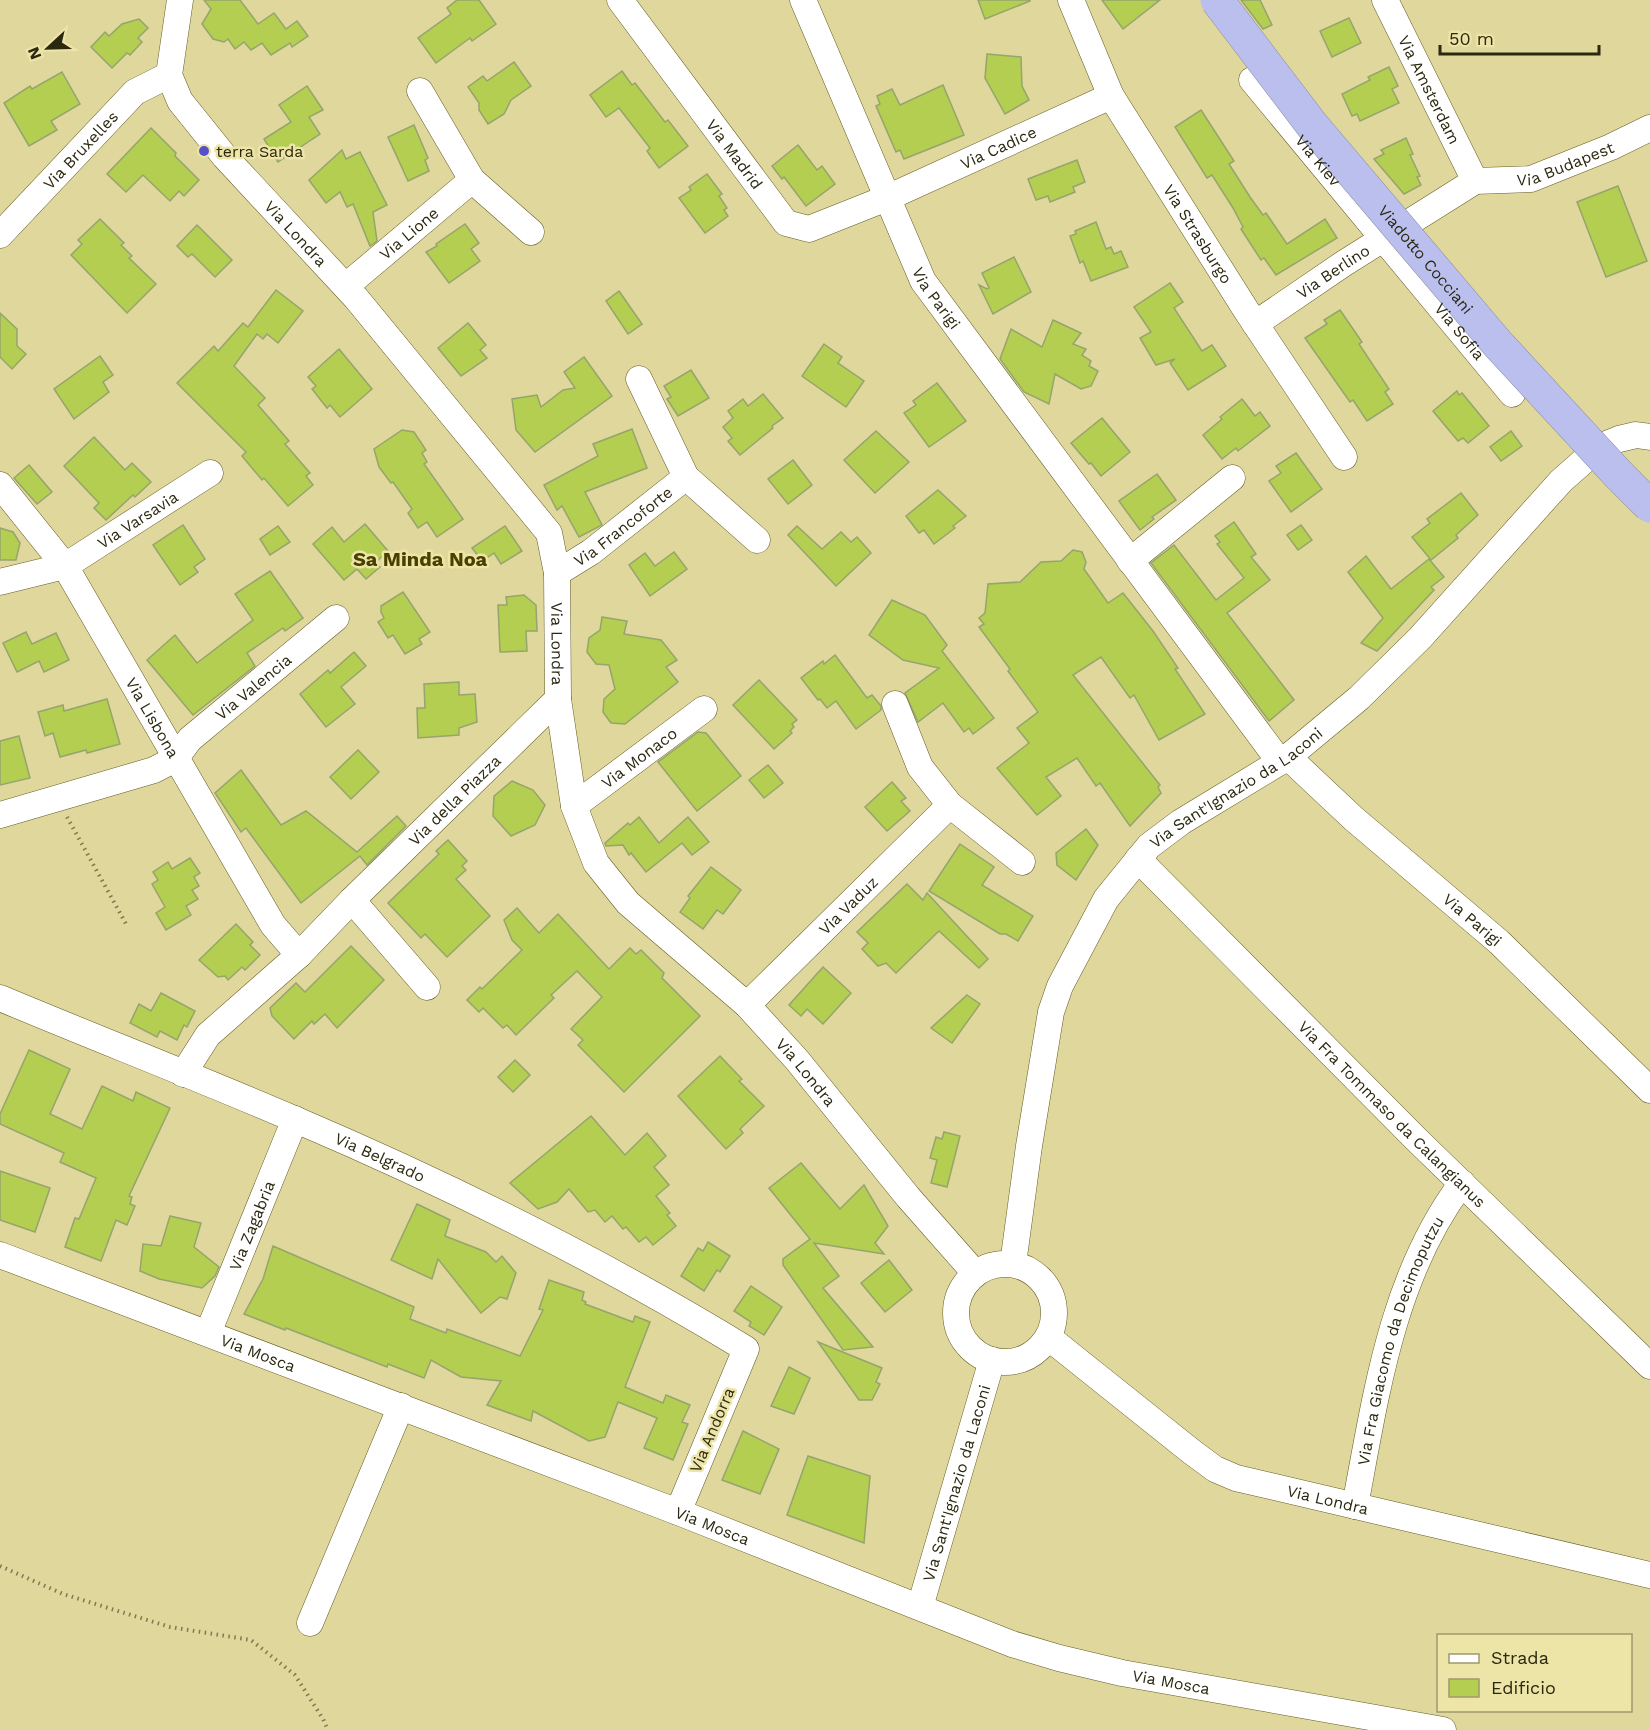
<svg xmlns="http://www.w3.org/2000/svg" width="1650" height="1730" font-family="'Work Sans',sans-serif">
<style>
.building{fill:#b3ce50;stroke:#96a46d;stroke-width:1.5}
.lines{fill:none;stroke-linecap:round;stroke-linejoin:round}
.minor-casing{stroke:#655c23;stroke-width:27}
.path{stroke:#7f7951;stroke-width:4;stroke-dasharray:1.5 4.5;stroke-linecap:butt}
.minor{stroke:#fff;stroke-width:26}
.highway-bridge-casing{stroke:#888aa0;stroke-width:34;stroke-linecap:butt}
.highway-bridge{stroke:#babfee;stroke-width:33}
.poi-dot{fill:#5751c9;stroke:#ede4a8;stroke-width:2}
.labels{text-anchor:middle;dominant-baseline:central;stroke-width:5;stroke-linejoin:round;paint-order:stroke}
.street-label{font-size:16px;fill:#2b2810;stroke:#ede4a8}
.poi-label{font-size:16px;fill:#2b2810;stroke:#ede4a8;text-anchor:start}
.quarter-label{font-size:20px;font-weight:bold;fill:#494000;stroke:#ede4a8}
</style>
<rect width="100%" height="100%" fill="#e0d79c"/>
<g class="building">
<path d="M204 0H240L258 24 274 13 286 29 297 21 308 36 292 47 290 43 271 55 262 43 251 50 244 42 235 49 228 39 224 42 213 39 202 24 211 9Z"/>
<path d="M457 0H479L496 24 472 41 470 38 436 63 418 38 451 14 447 8Z"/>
<path d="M978 0H1030V1L985 19Z"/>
<path d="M1102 0H1160L1123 29Z"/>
<path d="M1241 0H1260L1272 25 1263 29Z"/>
<path d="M1349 18 1361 43 1332 57 1320 31Z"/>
<path d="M139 19 148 28 138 38 142 42 130 55 127 53 112 68 91 47 105 32 109 36 122 24Z"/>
<path d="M987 54 1021 57 1022 86 1029 100 1005 114 985 78Z"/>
<path d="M514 62 531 86 511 100 504 114 488 124 479 110V103L468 87 483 76 487 81Z"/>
<path d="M1389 67 1398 86 1392 89 1399 103 1360 121 1357 114 1352 116 1342 94 1370 80 1368 77Z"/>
<path d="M622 71 632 85 635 83 665 122 668 120 688 146 659 168 647 151 650 148 619 108 606 117 590 95Z"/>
<path d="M62 72 80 104 51 121 57 130 29 146 4 103 30 86 32 89Z"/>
<path d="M943 85 964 135 904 159 900 150 896 152 876 106 880 104 877 96 892 89 900 105Z"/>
<path d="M307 86 323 110 309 117 320 134 278 162 264 139 291 122 279 105Z"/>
<path d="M1201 110 1234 161 1229 164 1250 197 1263 215 1266 213 1287 244 1325 219 1337 238 1276 275 1264 258 1261 260 1241 229 1243 227 1233 208 1212 175 1207 178 1175 127Z"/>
<path d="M414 125 428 158 425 160 429 171 408 181 388 137Z"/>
<path d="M151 128 176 153 175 156 199 180 184 196 179 191 170 201 143 175 126 192 107 174Z"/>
<path d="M1406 138 1413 154 1410 155 1420 176 1417 177 1421 185 1404 194 1374 159 1384 154 1381 150Z"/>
<path d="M798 145 817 170 822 166 835 184 806 206 784 177 782 179 772 166Z"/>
<path d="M342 150 346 159 360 152 387 205 373 212 377 241 370 246 353 204 347 207 340 192 326 203 309 180Z"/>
<path d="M1077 160 1085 182 1073 187 1075 192 1050 202 1048 196 1036 200 1028 179Z"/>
<path d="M707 174 722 194 719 196 727 208 724 210 728 216 705 233 679 198 691 190 689 187Z"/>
<path d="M1618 186 1647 261 1606 277 1577 202Z"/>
<path d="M100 219 124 243 121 245 132 256 129 258 156 284 127 313 71 255 82 244 78 240Z"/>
<path d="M1096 222 1106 249 1111 247 1114 254 1121 251 1128 267 1091 281 1083 261 1080 263 1070 236 1076 234 1075 231Z"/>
<path d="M465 224 479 243 471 249 480 261 449 283 426 252 437 246 436 244Z"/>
<path d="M197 225 232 260 215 277 192 254 188 257 177 246Z"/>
<path d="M1014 257 1031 292 993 314 979 285 987 289 989 288 982 273Z"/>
<path d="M1170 283 1183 302 1174 308 1202 351 1212 345 1226 366 1188 390 1170 363 1175 359 1156 365 1140 338 1151 332 1134 307Z"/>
<path d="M276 290 303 311 278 343 267 334 263 339 257 334 234 366 265 398 258 405 289 441 285 444 310 473 306 476 313 485 288 506 264 478 262 480 242 456 246 452 177 383 214 346 218 351 243 323 248 327Z"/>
<path d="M619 291 642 324 628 334 606 301Z"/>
<path d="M1340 310 1362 342 1359 344 1389 389 1385 392 1393 404 1367 421 1353 400 1350 402 1305 338 1327 324 1324 320Z"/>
<path d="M0 313 17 329V346L26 354 12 369 0 357Z"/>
<path d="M1053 320 1081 333 1073 344 1086 349 1082 355 1091 361 1089 366 1098 371 1091 386 1081 389 1055 374 1049 404 1024 392 1000 359 1011 329 1042 347Z"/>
<path d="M468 323 486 345 480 350 487 358 461 376 438 348Z"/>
<path d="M824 344 842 357 838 363 864 381 846 407 802 376Z"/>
<path d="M339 349 372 389 340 417 330 405 327 408 312 389 316 386 308 377Z"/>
<path d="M100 356 113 375 103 382 109 392 74 419 54 389Z"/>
<path d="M584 357 612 396 535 452 516 430 512 399 537 395 541 407 563 390 575 388 564 372Z"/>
<path d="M691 370 709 398 678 416 667 399 671 397 664 386Z"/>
<path d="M937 383 966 421 929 447 904 413 916 405 913 401Z"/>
<path d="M1457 391 1459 395 1462 393 1489 426 1468 443 1463 438 1458 441 1433 411Z"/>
<path d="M763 394 783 418 772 426 773 428 740 455 728 441 732 438 723 427 733 418 728 411 743 399 748 406Z"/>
<path d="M1242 399 1255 416 1260 412 1270 426 1238 451 1236 448 1222 459 1203 435 1222 419 1220 417Z"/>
<path d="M1102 418 1130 452 1101 476 1091 463 1089 464 1071 443Z"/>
<path d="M632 429 647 468 585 492 602 525 579 537 562 506 557 510 544 485 598 456 593 444Z"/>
<path d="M402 430 414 432 426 450 422 453 427 462 424 464 463 519 437 537 427 522 418 528 408 513 412 509 393 482 391 483 379 467 374 449Z"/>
<path d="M876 431 909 462 875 493 844 460Z"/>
<path d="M1511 431 1522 446 1501 461 1490 447Z"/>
<path d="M94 437 125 470 132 463 151 482 135 497 133 495 106 520 94 508 99 503 64 466Z"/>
<path d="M1296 453 1322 489 1291 512 1269 481 1281 473 1276 466Z"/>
<path d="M793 460 812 485 788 504 768 479Z"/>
<path d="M29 465 52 492 37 504 14 478Z"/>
<path d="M1157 474 1176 500 1152 517 1154 519 1140 530 1119 501Z"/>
<path d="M938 490 966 516 953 526 955 528 934 544 924 530 919 533 906 516Z"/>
<path d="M1461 493 1478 515 1456 535 1458 538 1431 560 1412 537 1430 523 1427 519Z"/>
<path d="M1234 522 1256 554 1251 557 1270 580 1227 613 1294 700 1269 721 1151 563 1174 545 1216 600 1244 578 1217 544 1220 542 1215 536Z"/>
<path d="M365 524 388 551 376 562 380 567 366 579 357 569 344 580 313 544 332 527 344 542Z"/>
<path d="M183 525 205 559 194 567 198 572 180 585 153 545Z"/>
<path d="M1301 525 1312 540 1298 550 1287 535Z"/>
<path d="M278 526 290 542 270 555 260 539Z"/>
<path d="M505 526 522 551 501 564 494 553 482 561 472 548Z"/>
<path d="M797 526 822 549 841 532 851 542 857 537 871 553 836 586 788 535Z"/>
<path d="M0 528 13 532 20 543 16 560H0Z"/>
<path d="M1073 550 1082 552 1086 562 1084 569 1108 603 1123 593 1153 631 1178 668 1175 669 1205 714 1159 740 1134 695 1130 698 1101 657 1073 675 1160 785 1158 787 1161 793 1130 826 1100 783 1096 786 1077 758 1046 777 1061 796 1037 815 997 768 1029 743 1017 728 1038 712 1008 671 1010 669 979 627 984 624 979 618 985 613 988 584 1020 582 1041 562 1061 561Z"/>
<path d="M674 552 687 569 650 596 629 565 645 553 655 566Z"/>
<path d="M1366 556 1391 589 1429 559 1444 577 1431 587 1434 590 1377 651 1361 643 1383 618 1348 572Z"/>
<path d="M270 571 303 618 285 631 283 628 247 653 255 666 193 715 147 660 175 635 197 663 253 620 235 594Z"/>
<path d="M403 592 430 632 419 639 422 644 405 654 393 635 388 638 378 622 384 618 381 612V606Z"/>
<path d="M524 595 536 605 537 631H526L527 651 500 652 498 605H507L506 597Z"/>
<path d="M892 600 925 615 947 645 942 651 994 718 973 734 969 728 964 732 943 703 918 722 905 693 939 668 903 660 869 635Z"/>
<path d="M602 617 627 621 624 634 661 640 677 660 666 667 678 682 625 724 611 723 603 712 604 699 615 689 609 665 596 664 587 652 589 638 600 630Z"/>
<path d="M26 632 32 644 56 633 69 660 44 672 39 661 17 672 3 643Z"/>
<path d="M354 652 366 666 341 687 355 704 326 727 300 694 328 670 330 673Z"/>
<path d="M835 655 867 698 872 695 881 706V710L856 729 836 701 827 708 820 699 818 700 801 678 823 661 824 664Z"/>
<path d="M759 680 797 720 792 724 794 727 790 731 792 733 774 749 733 705Z"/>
<path d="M459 682V695L475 694 477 722 459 728V735L418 738 417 708H425L424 684Z"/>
<path d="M107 699 120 744 87 753 86 750 60 757 53 733 45 736 38 712 63 705 64 711Z"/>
<path d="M698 732 706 733 741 776 697 811 658 762Z"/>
<path d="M19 736 30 778 0 785V741Z"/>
<path d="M358 750 379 772 351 799 330 777Z"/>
<path d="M768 765 783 783 764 798 749 780Z"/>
<path d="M241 770 281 825 306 811 357 852 397 816 406 826 367 865 360 856 301 903 246 828 241 832 215 793Z"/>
<path d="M512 781 533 790 545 805 535 825 511 836 493 816 494 796Z"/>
<path d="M892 782 906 798 901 801 910 811 887 831 865 807Z"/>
<path d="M639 817 659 843 688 817 709 842 692 855 682 843 646 872 631 853 629 855 623 845 606 846 605 843 628 823 630 825Z"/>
<path d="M1086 829 1098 845 1076 880 1057 865 1056 853Z"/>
<path d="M448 840 467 861 462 866 466 870 456 879 490 916 447 957 425 934 421 938 388 903 439 854 436 851Z"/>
<path d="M960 844 994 867 982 885 1033 916 1018 941 1006 934H1000L929 891Z"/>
<path d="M190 858 200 873 194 877 199 886 192 890 198 899 186 906 191 915 166 930 156 913 165 907 152 884 158 880 153 872 168 862 172 869Z"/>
<path d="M711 867 741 890 723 914 717 910 703 929 680 912 690 898 688 896Z"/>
<path d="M907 884 923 900 927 893 988 959 979 968 939 931 896 973 886 963 878 966 862 949 868 943 857 932Z"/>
<path d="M517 908 539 933 558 914 609 969 630 948 636 954 641 950 664 973 662 978 700 1016 624 1092 578 1045 583 1040 571 1029 602 997 577 971 551 995 554 998 516 1035 507 1025 503 1028 483 1008 479 1012 467 1000 480 987 482 989 522 950 512 940 504 920Z"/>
<path d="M236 924 253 942 250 945 260 955 245 970 242 967 228 980 225 976 218 977 199 960Z"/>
<path d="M351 946 384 980 337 1028 325 1014 314 1024 312 1021 294 1039 272 1016 270 1008 296 983 305 992Z"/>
<path d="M823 967 851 993 823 1024 807 1009 801 1016 789 1005Z"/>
<path d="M161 993 195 1011 187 1027 184 1025 177 1040 160 1031 157 1037 130 1023 139 1004 151 1011Z"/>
<path d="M967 995 980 1004 952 1043 931 1028Z"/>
<path d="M29 1050 70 1069 50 1114 82 1129 102 1086 133 1101 136 1092 170 1108 129 1196 132 1197 130 1204 135 1206 127 1225 116 1220 101 1261 65 1247 75 1218 79 1219 96 1178 60 1162 64 1153 0 1124V1114Z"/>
<path d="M720 1056 742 1079 739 1081 764 1106 740 1129 743 1133 726 1149 678 1096Z"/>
<path d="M515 1060 530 1075 513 1092 498 1077Z"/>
<path d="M591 1116 625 1155 647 1133 666 1156 654 1167 669 1185 656 1196 670 1213 667 1215 676 1226 653 1245 646 1237 639 1242 626 1227 623 1229 612 1216 605 1222 595 1210 588 1212 569 1189 557 1202 538 1209 510 1183Z"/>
<path d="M944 1132 960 1136 947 1187 931 1183 937 1160 930 1158 936 1137 942 1139Z"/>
<path d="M801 1163 840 1209 864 1185 888 1226 875 1243 884 1254 814 1243 839 1276 823 1288 873 1347 843 1350 783 1265V1259L810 1239 769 1188Z"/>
<path d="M0 1171 50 1188 35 1232 0 1220Z"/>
<path d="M417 1204 450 1220 445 1236 486 1252 496 1262 502 1256 516 1273 507 1299 500 1297 481 1313 438 1259 432 1279 391 1260Z"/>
<path d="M170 1216 201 1223 194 1247 219 1267 215 1276 202 1288 159 1279 140 1271 143 1244 161 1246Z"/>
<path d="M708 1242 730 1256 720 1272 717 1270 704 1291 681 1276 698 1248 703 1251Z"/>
<path d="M273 1246 414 1307 410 1319 446 1333 447 1329 520 1356 543 1310 539 1309 549 1280 584 1292 582 1300 586 1302 585 1304 633 1322 635 1316 650 1322 625 1387 663 1403 666 1395 690 1405 682 1422 688 1424 673 1460 644 1448 657 1418 618 1402 605 1437 589 1441 533 1411 531 1421 487 1405 501 1381 461 1377 431 1360 424 1378 388 1364 387 1367 286 1328 285 1330 244 1314 263 1279Z"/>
<path d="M889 1260 912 1290 885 1312 861 1283Z"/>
<path d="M751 1286 782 1307 764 1335 749 1326 751 1322 734 1311Z"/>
<path d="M818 1342 882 1368 876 1382 880 1384 872 1400H859Z"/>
<path d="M789 1367 810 1378 794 1414 771 1406Z"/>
<path d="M743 1431 779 1449 760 1494 722 1480Z"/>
<path d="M808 1456 870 1476 864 1543 787 1515Z"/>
</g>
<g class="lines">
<g class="minor-casing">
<g id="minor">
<path id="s1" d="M180 0 169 75 180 101 225 157 356 298 549 533 557 573 558 699 574 806 596 863 628 903 747 1005 797 1060 908 1197 975 1273"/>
<path id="s2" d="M620 0 786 223 809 229 887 198 1111 96"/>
<path id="s3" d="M803 0 923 281 1280 762"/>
<path id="s4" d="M1071 0 1111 96 1246 310 1344 457"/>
<path id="s5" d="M1385 0 1475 181"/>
<path id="s6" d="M1252 80 1512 394"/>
<path d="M420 91 472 180 531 232"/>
<path id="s7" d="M1475 181 1531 179 1611 147 1650 128"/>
<path id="s8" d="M0 235 135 92 169 75"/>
<path id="s9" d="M346 286 472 180"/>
<path id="s10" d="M1255 324 1343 264 1475 181"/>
<path d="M639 379 686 477 757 540"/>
<path id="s11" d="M0 485 65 566 273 925 299 955"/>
<path d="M1130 561 1232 478"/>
<path id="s12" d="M557 573 591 552 686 477"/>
<path id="s13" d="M0 582 65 566 210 473"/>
<path d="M895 704 920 767 950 805"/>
<path id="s14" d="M1288 757 1354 819 1499 942 1650 1090"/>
<path id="s15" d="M574 806 704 709"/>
<path id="s16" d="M0 815 154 770 175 759 190 739 336 618"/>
<path id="s17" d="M1138 859 1417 1140 1650 1366"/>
<path d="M352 900 427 987"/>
<path id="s18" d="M0 998C98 1039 196 1077 294 1119 449 1185 602 1261 746 1349L678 1512"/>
<path id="s19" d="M747 1005 950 805 1022 862"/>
<path id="s20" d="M183 1074 208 1035 299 955 352 900 558 699"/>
<path id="s21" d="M0 1255 678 1512 1012 1644 1059 1658 1122 1673 1443 1730"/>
<circle cx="1005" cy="1313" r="49"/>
<path id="s22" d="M1013 1264 1029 1146 1051 1012 1060 986 1106 899 1149 846 1181 822 1288 757 1359 698 1420 638 1561 481 1587 458 1604 445 1619 439 1636 435 1650 437"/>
<path id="s23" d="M208 1333 295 1119"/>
<path id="s24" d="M1048 1337 1192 1452 1215 1469 1236 1478 1650 1575"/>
<path id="s25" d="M1355 1506C1376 1395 1392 1276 1462 1183"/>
<path id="s26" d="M920 1607 992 1360"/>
<path d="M310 1623 401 1406"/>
</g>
</g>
<g class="path">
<path d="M67 817 126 924"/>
<path d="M0 1566 63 1594 170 1627 251 1640 295 1675 323 1719 328 1730"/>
</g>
<use href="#minor" class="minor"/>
<g class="highway-bridge-casing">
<g id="highway-bridge">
<path id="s27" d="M1217 0 1312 125 1497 343 1618 474 1650 506"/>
</g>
</g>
<use href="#highway-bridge" class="highway-bridge"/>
</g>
<circle class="poi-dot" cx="204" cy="151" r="6"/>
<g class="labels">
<g class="street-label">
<text stroke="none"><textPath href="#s5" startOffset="100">Via Amsterdam</textPath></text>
<text stroke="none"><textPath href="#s2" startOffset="508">Via Cadice</textPath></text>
<text stroke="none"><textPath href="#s8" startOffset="117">Via Bruxelles</textPath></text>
<text stroke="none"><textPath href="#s2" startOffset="192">Via Madrid</textPath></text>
<text stroke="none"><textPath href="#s6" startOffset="104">Via Kiev</textPath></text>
<text stroke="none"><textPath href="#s7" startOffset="93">Via Budapest</textPath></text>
<text stroke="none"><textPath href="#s1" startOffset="280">Via Londra</textPath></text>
<text stroke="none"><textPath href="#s9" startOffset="82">Via Lione</textPath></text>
<text stroke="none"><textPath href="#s4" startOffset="267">Via Strasburgo</textPath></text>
<text stroke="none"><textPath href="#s27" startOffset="333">Viadotto Cocciani</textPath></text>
<text stroke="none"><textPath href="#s10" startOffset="94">Via Berlino</textPath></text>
<text stroke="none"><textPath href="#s3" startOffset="327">Via Parigi</textPath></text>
<text stroke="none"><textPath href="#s6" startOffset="326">Via Sofia</textPath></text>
<text stroke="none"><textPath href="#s13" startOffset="153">Via Varsavia</textPath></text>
<text stroke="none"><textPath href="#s12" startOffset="81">Via Francoforte</textPath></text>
<text stroke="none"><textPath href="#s1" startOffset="784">Via Londra</textPath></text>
<text stroke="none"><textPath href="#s16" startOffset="291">Via Valencia</textPath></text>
<text stroke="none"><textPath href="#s11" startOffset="279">Via Lisbona</textPath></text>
<text stroke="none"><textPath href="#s15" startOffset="81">Via Monaco</textPath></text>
<text stroke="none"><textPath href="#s22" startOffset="554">Via Sant'Ignazio da Laconi</textPath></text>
<text stroke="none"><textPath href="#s20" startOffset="387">Via della Piazza</textPath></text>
<text stroke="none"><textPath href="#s19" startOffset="142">Via Vaduz</textPath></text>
<text stroke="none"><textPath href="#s14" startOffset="246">Via Parigi</textPath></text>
<text stroke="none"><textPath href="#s1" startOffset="1306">Via Londra</textPath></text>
<text stroke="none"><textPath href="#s17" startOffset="360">Via Fra Tommaso da Calangianus</textPath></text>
<text stroke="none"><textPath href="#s18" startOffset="412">Via Belgrado</textPath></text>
<text stroke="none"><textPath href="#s23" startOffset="116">Via Zagabria</textPath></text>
<text stroke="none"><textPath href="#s25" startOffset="172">Via Fra Giacomo da Decimoputzu</textPath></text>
<text stroke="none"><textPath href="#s21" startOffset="276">Via Mosca</textPath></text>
<text transform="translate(712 1430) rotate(-67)">Via Andorra</text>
<text stroke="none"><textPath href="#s26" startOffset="129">Via Sant'Ignazio da Laconi</textPath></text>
<text stroke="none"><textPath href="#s24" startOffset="330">Via Londra</textPath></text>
<text stroke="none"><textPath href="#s21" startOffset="762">Via Mosca</textPath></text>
<text stroke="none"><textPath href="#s21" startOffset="1248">Via Mosca</textPath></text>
</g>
<g class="poi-label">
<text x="216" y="151">terra Sarda</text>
</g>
<g class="quarter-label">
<text x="420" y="559">Sa Minda Noa</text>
</g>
</g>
<rect x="1437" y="1634" width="195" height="78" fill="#ede4a8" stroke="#9f996b" stroke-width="1.5"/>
<rect x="1449" y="1654" width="30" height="9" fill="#ffffff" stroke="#9f996b" stroke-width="1.5"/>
<text x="1491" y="1664" font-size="18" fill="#2b2810">Strada</text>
<rect x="1449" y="1679" width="30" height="18" fill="#b3ce50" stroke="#9f996b" stroke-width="1.5"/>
<text x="1491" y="1694" font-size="18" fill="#2b2810">Edificio</text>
<g transform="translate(48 48) rotate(248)" stroke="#ede4a8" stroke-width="4.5" paint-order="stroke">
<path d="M0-4.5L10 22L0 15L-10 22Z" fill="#2b2810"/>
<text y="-9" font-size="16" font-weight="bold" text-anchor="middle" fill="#2b2810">N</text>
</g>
<path d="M1440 45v9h159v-9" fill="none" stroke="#2b2810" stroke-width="3"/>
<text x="1449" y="45" font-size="18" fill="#2b2810" stroke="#ede4a8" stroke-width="4.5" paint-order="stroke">50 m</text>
</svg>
